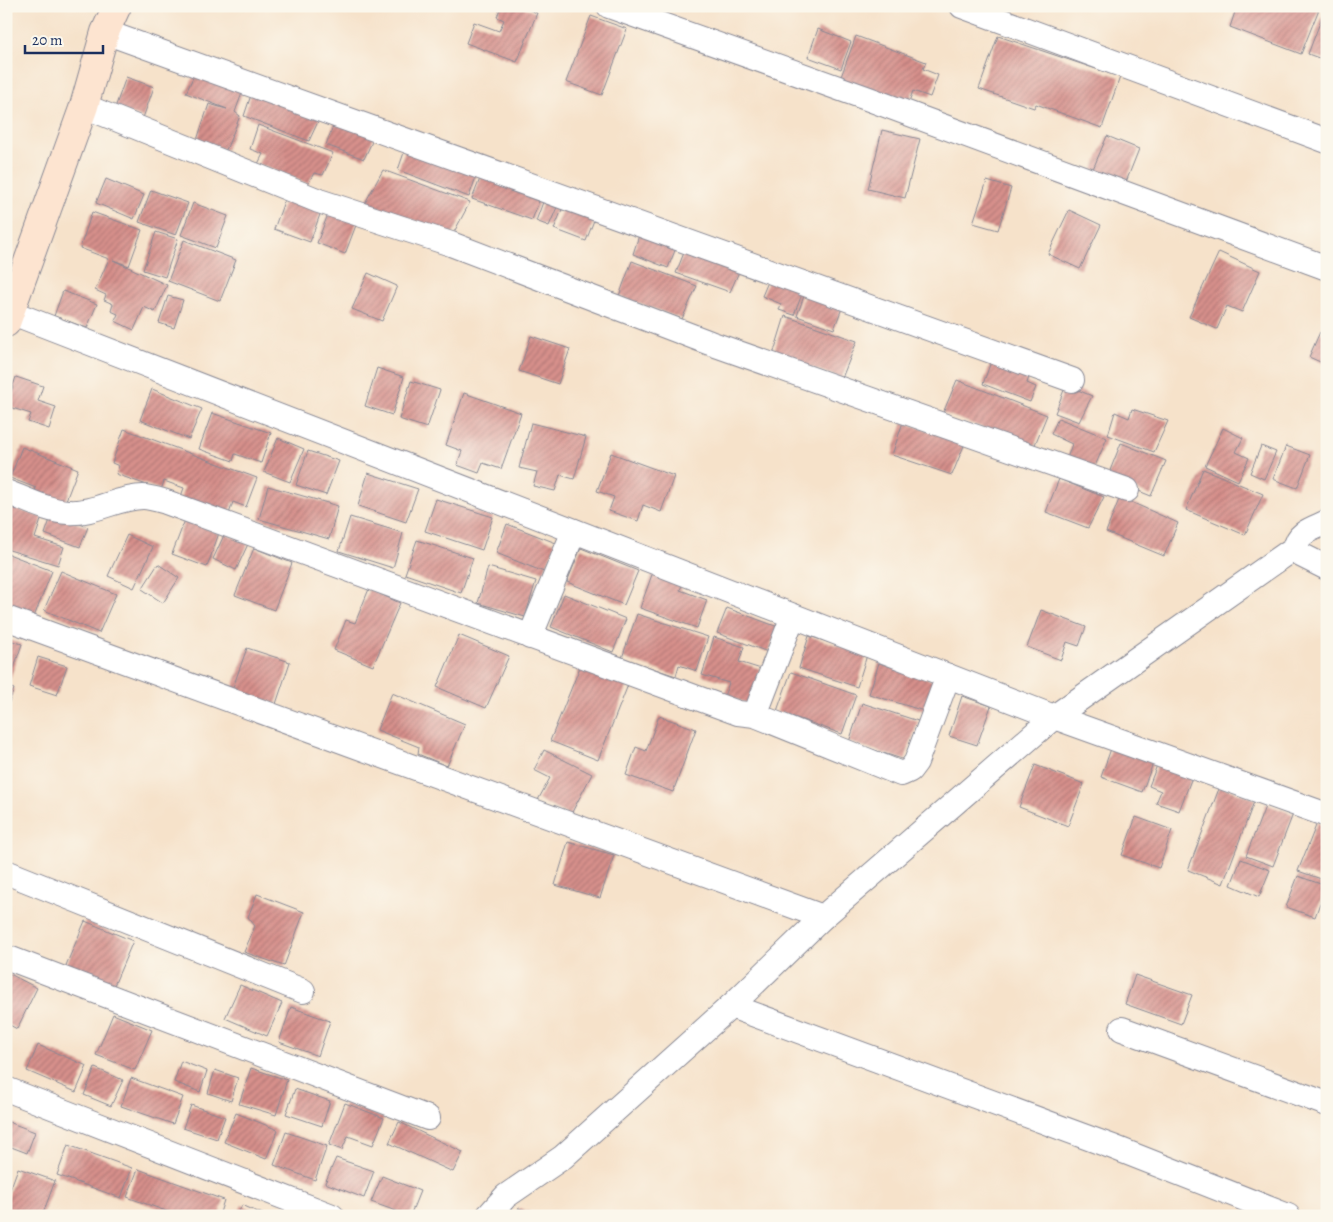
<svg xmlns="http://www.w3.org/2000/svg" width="1333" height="1222" font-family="Alegreya,serif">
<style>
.building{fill:url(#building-hatch)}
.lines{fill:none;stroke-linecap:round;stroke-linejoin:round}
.street-casing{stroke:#888894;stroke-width:26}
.secondary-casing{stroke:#888894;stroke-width:30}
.street{stroke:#fff;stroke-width:24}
.secondary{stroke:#fde4d0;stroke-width:28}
</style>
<defs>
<pattern id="building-hatch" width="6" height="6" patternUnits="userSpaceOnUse" patternTransform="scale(1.25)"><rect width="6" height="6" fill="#d7908b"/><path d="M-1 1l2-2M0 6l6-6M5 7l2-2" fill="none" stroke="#ae7675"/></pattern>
</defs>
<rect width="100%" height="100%" fill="#fbf7ec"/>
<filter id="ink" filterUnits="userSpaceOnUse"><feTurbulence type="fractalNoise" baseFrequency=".02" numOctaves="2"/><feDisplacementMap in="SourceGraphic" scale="10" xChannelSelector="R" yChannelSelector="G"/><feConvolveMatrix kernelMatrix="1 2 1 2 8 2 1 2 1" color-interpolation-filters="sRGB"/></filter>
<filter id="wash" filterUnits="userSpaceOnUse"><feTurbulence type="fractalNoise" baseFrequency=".0096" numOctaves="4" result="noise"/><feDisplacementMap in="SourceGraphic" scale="20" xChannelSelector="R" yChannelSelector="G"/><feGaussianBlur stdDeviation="1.12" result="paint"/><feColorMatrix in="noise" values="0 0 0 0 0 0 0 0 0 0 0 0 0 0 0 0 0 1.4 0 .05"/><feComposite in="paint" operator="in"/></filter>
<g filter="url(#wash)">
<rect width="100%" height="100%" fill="#f6e2ca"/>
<g id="blocks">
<g class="building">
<path d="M501 6H520L537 13 517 62 466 43 474 22 499 31 504 20 497 17Z"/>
<path d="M1237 6H1313L1319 9 1301 54 1230 27Z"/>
<path d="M1324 12 1327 13V61L1308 54Z"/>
<path d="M591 16 627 29 602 95 566 82Z"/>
<path d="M818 29 851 42 841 69 808 57Z"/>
<path d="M856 36 926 62 923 69 938 75 930 97 913 91 907 107 839 82Z"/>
<path d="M998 36 1120 77 1102 128 1036 104 1034 108 979 89Z"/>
<path d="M198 66 245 85 235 112 240 116 226 150 197 140 209 104 227 109 186 93Z"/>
<path d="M126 77 154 87 143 118 115 108Z"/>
<path d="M253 89 323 111 309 141 244 116Z"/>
<path d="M336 118 376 133 364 159 326 145Z"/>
<path d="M258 125 333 153 323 175 314 173 308 184 258 164 263 154 250 149Z"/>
<path d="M882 130 920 139 905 198 868 189Z"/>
<path d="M1107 136 1139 149 1126 182 1093 169Z"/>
<path d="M408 141 478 171 469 197 398 170Z"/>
<path d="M383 170 470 202 453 234 365 203Z"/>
<path d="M483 171 542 193 532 220 472 199Z"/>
<path d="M106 179 144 195 134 219 96 203Z"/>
<path d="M987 181 1011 188 998 230 973 223Z"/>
<path d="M151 190 188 203 176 235 139 222Z"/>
<path d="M546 194 560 200 549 226 536 221Z"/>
<path d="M286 196 322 209 310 242 274 229Z"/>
<path d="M565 202 596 215 586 241 554 229Z"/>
<path d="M193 203 228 216 216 248 181 235Z"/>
<path d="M330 209 358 220 345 254 317 243Z"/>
<path d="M1069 210 1101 225 1080 269 1048 254Z"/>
<path d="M92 212 142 230 129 266 113 260 167 285 155 312 144 307 134 330 115 321 118 314 111 311 113 304 104 300 106 295 95 290 109 259 80 248Z"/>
<path d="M641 229 678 243 668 268 633 254Z"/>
<path d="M156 232 178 239 165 277 143 270Z"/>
<path d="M184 240 236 260 220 301 168 281Z"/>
<path d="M687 245 742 265 730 292 676 273Z"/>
<path d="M1219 252 1260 271 1242 312 1227 306 1217 329 1189 317Z"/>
<path d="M632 261 697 286 682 319 619 296Z"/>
<path d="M368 273 397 286 382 321 352 309Z"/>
<path d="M770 277 804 289 794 315 779 310 781 304 762 296Z"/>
<path d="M806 290 844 303 834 329 797 316Z"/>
<path d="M63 291 97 304 87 328 54 316Z"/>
<path d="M168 296 183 300 174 328 159 323Z"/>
<path d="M785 316 857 341 842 378 773 355Z"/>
<path d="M1320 332 1327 335V365L1309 357Z"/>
<path d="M531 336 570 349 558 384 519 371Z"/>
<path d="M993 356 1031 371 1027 383 1036 387 1030 402 983 384Z"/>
<path d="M377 368 404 377 392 415 365 406Z"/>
<path d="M16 377 43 386 38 401 56 407 49 429 28 422 31 414 6 406Z"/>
<path d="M957 380 1047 415 1034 447 943 413Z"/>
<path d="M411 381 440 390 427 428 399 419Z"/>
<path d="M1066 385 1092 396 1079 422 1055 413Z"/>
<path d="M152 389 202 409 189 439 140 420Z"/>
<path d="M464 393 521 413 501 469 483 463 479 473 457 465 462 451 446 445Z"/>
<path d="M1132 409 1168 421 1154 452 1108 435 1115 412 1129 418Z"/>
<path d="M212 413 271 433 261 463 235 454 233 461 199 449Z"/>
<path d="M1058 418 1107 438 1093 471 1066 461 1072 444 1051 434Z"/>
<path d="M903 422 965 443 952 475 892 455Z"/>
<path d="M531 423 586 437 574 479 560 475 555 491 533 486 537 472 519 468Z"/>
<path d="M1223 428 1243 438 1236 452 1249 458 1238 481 1205 466Z"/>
<path d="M124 429 257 478 246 507 233 502 228 517 180 499 184 488 164 481 161 490 116 474 119 466 112 463Z"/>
<path d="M278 438 304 449 290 482 264 472Z"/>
<path d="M1121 443 1166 461 1151 496 1107 478Z"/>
<path d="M1261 446 1276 452 1264 479 1250 473Z"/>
<path d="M1286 446 1310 455 1297 488 1273 479Z"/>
<path d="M22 447 78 469 63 508 33 496 36 488 10 478Z"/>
<path d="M308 451 339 461 326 495 296 485Z"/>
<path d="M611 453 674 476 661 512 643 505 638 521 609 511 614 497 597 491Z"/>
<path d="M1203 469 1263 494 1245 535 1186 510Z"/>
<path d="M368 473 418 489 406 522 358 506Z"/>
<path d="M1059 479 1104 497 1088 528 1046 512Z"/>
<path d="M268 486 338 506 329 539 259 519Z"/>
<path d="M1120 497 1178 523 1164 556 1106 532Z"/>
<path d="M436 499 493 517 482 550 425 531Z"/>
<path d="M6 506 42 517 35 538 64 547 58 565 6 549Z"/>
<path d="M52 514 88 527 80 547 45 534Z"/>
<path d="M350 517 403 533 393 568 339 551Z"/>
<path d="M185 520 219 533 207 567 172 554Z"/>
<path d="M507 524 556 543 544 572 496 553Z"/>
<path d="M225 533 248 544 236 570 213 559Z"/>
<path d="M127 535 153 547 134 588 108 576Z"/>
<path d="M417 540 473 558 461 593 405 574Z"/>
<path d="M254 548 292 563 274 610 235 595Z"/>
<path d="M581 548 638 571 624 605 567 582Z"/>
<path d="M6 553 52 571 32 622 6 612Z"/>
<path d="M158 564 179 578 163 603 142 589Z"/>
<path d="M488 567 536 581 525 617 478 603Z"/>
<path d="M654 569 684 580 680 590 707 600 697 628 640 608Z"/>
<path d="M61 571 116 594 99 633 44 610Z"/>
<path d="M369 589 400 603 373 666 334 650 346 620 355 623Z"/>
<path d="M564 594 626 619 613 652 551 627Z"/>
<path d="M727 608 778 627 768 652 717 633Z"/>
<path d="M1041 610 1086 627 1079 646 1067 642 1061 660 1027 647Z"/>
<path d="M637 614 708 637 697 671 679 665 676 676 622 658Z"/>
<path d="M459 635 509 656 486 708 437 687Z"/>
<path d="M809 636 867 655 857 687 799 668Z"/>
<path d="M714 637 744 647 739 662 761 669 750 704 724 696 729 683 702 675Z"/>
<path d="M6 639 22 644 9 682 6 681Z"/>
<path d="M247 648 290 662 276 704 232 690Z"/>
<path d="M38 657 67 666 57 695 29 686Z"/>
<path d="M879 663 934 681 924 711 869 694Z"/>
<path d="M580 667 628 685 598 760 550 741Z"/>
<path d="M791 672 856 695 842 734 777 711Z"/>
<path d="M6 686 14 689 6 710Z"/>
<path d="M392 693 465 724 447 766 418 754 419 747 377 730Z"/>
<path d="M962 696 991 706 977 745 949 736Z"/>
<path d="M862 703 918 721 905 760 849 742Z"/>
<path d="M659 716 696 729 673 792 626 775 636 747 646 751Z"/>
<path d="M1113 743 1155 758 1142 792 1101 777Z"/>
<path d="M544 750 592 774 570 816 538 800 550 778 534 770Z"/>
<path d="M1159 760 1194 772 1179 811 1156 803 1161 791 1149 786Z"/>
<path d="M1035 765 1084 784 1068 826 1019 807Z"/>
<path d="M1220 786 1255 799 1223 884 1188 870Z"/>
<path d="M1266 804 1293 814 1273 866 1246 856Z"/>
<path d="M1136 817 1172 830 1159 868 1122 855Z"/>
<path d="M1317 823 1327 826V881L1298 871Z"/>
<path d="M568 842 614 855 600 898 555 885Z"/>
<path d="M1241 859 1270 870 1259 897 1231 885Z"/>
<path d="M1298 876 1326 886 1315 917 1286 907Z"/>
<path d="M257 894 304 912 284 966 244 952 255 926 248 917Z"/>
<path d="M85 921 133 941 112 990 64 970Z"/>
<path d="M6 972 37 988 17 1029 6 1023Z"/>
<path d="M1135 975 1192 995 1181 1024 1125 1004Z"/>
<path d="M240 985 282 1003 267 1036 225 1018Z"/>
<path d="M291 1007 330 1021 318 1056 279 1042Z"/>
<path d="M113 1014 152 1030 135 1070 96 1055Z"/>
<path d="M38 1045 87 1066 76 1092 27 1071Z"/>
<path d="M181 1061 207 1071 200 1092 174 1082Z"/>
<path d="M95 1068 123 1080 111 1106 84 1095Z"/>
<path d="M251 1068 287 1080 276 1115 239 1104Z"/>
<path d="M215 1070 238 1078 231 1101 208 1093Z"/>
<path d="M131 1078 183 1097 173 1124 121 1106Z"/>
<path d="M295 1089 330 1101 322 1126 286 1114Z"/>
<path d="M345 1103 384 1118 373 1145 348 1136 342 1150 329 1145Z"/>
<path d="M191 1105 225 1117 217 1139 183 1128Z"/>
<path d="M236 1113 278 1130 266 1159 224 1142Z"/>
<path d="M6 1121 35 1132 27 1153 6 1145Z"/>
<path d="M399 1122 463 1152 453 1172 389 1143Z"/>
<path d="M286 1132 327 1146 315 1180 274 1165Z"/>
<path d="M68 1145 132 1168 121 1198 57 1175Z"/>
<path d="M336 1158 374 1171 364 1198 325 1183Z"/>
<path d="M18 1168 55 1181 42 1216H6V1201Z"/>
<path d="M138 1169 224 1200 219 1216H180L127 1197Z"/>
<path d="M382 1176 420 1191 410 1216 371 1202Z"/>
<path d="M242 1205 267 1216H237Z"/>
<path d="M519 1208 539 1216H516Z"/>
</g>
</g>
</g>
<g filter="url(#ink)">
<use href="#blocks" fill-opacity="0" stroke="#888894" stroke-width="1"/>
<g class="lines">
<g class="street-casing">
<g id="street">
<path d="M609 6 869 99 1327 268"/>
<path d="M962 6 1327 141"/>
<path d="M105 32 1072 380"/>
<path d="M84 106 319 201 451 244 710 343 1127 490"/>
<path d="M10 312 1054 717 1327 815"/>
<path d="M6 492C26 499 47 511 68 512 94 514 118 497 143 497 150 497 159 500 166 502L738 713 755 715 793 616"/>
<path d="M1327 522C1315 528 1297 532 1296 547L1301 555 1327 568"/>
<path d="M6 618 823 917"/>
<path d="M530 637 574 531"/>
<path d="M755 715 901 774 910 770 916 762 948 676"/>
<path d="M6 872 303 991"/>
<path d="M6 957 428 1118"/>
<path d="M731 1006 1113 1147 1288 1216"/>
<path d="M1122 1029 1327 1104"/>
<path d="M6 1089 332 1216"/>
<path d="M488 1216 506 1196 563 1157 731 1006 823 917 1054 717 1296 547"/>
</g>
</g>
<g class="secondary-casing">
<path id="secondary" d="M6 323 84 106 105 32 117 6"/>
</g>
<use href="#street" class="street"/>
<use href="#secondary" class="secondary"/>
</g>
</g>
<rect width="1333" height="1222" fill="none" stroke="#fbf7ec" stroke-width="25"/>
<path d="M25 45v8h78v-8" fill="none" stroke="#1b2f5e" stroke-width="2.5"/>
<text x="32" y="45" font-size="15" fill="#1b2f5e" stroke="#fbf7ec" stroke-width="4" paint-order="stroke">20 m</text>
</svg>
